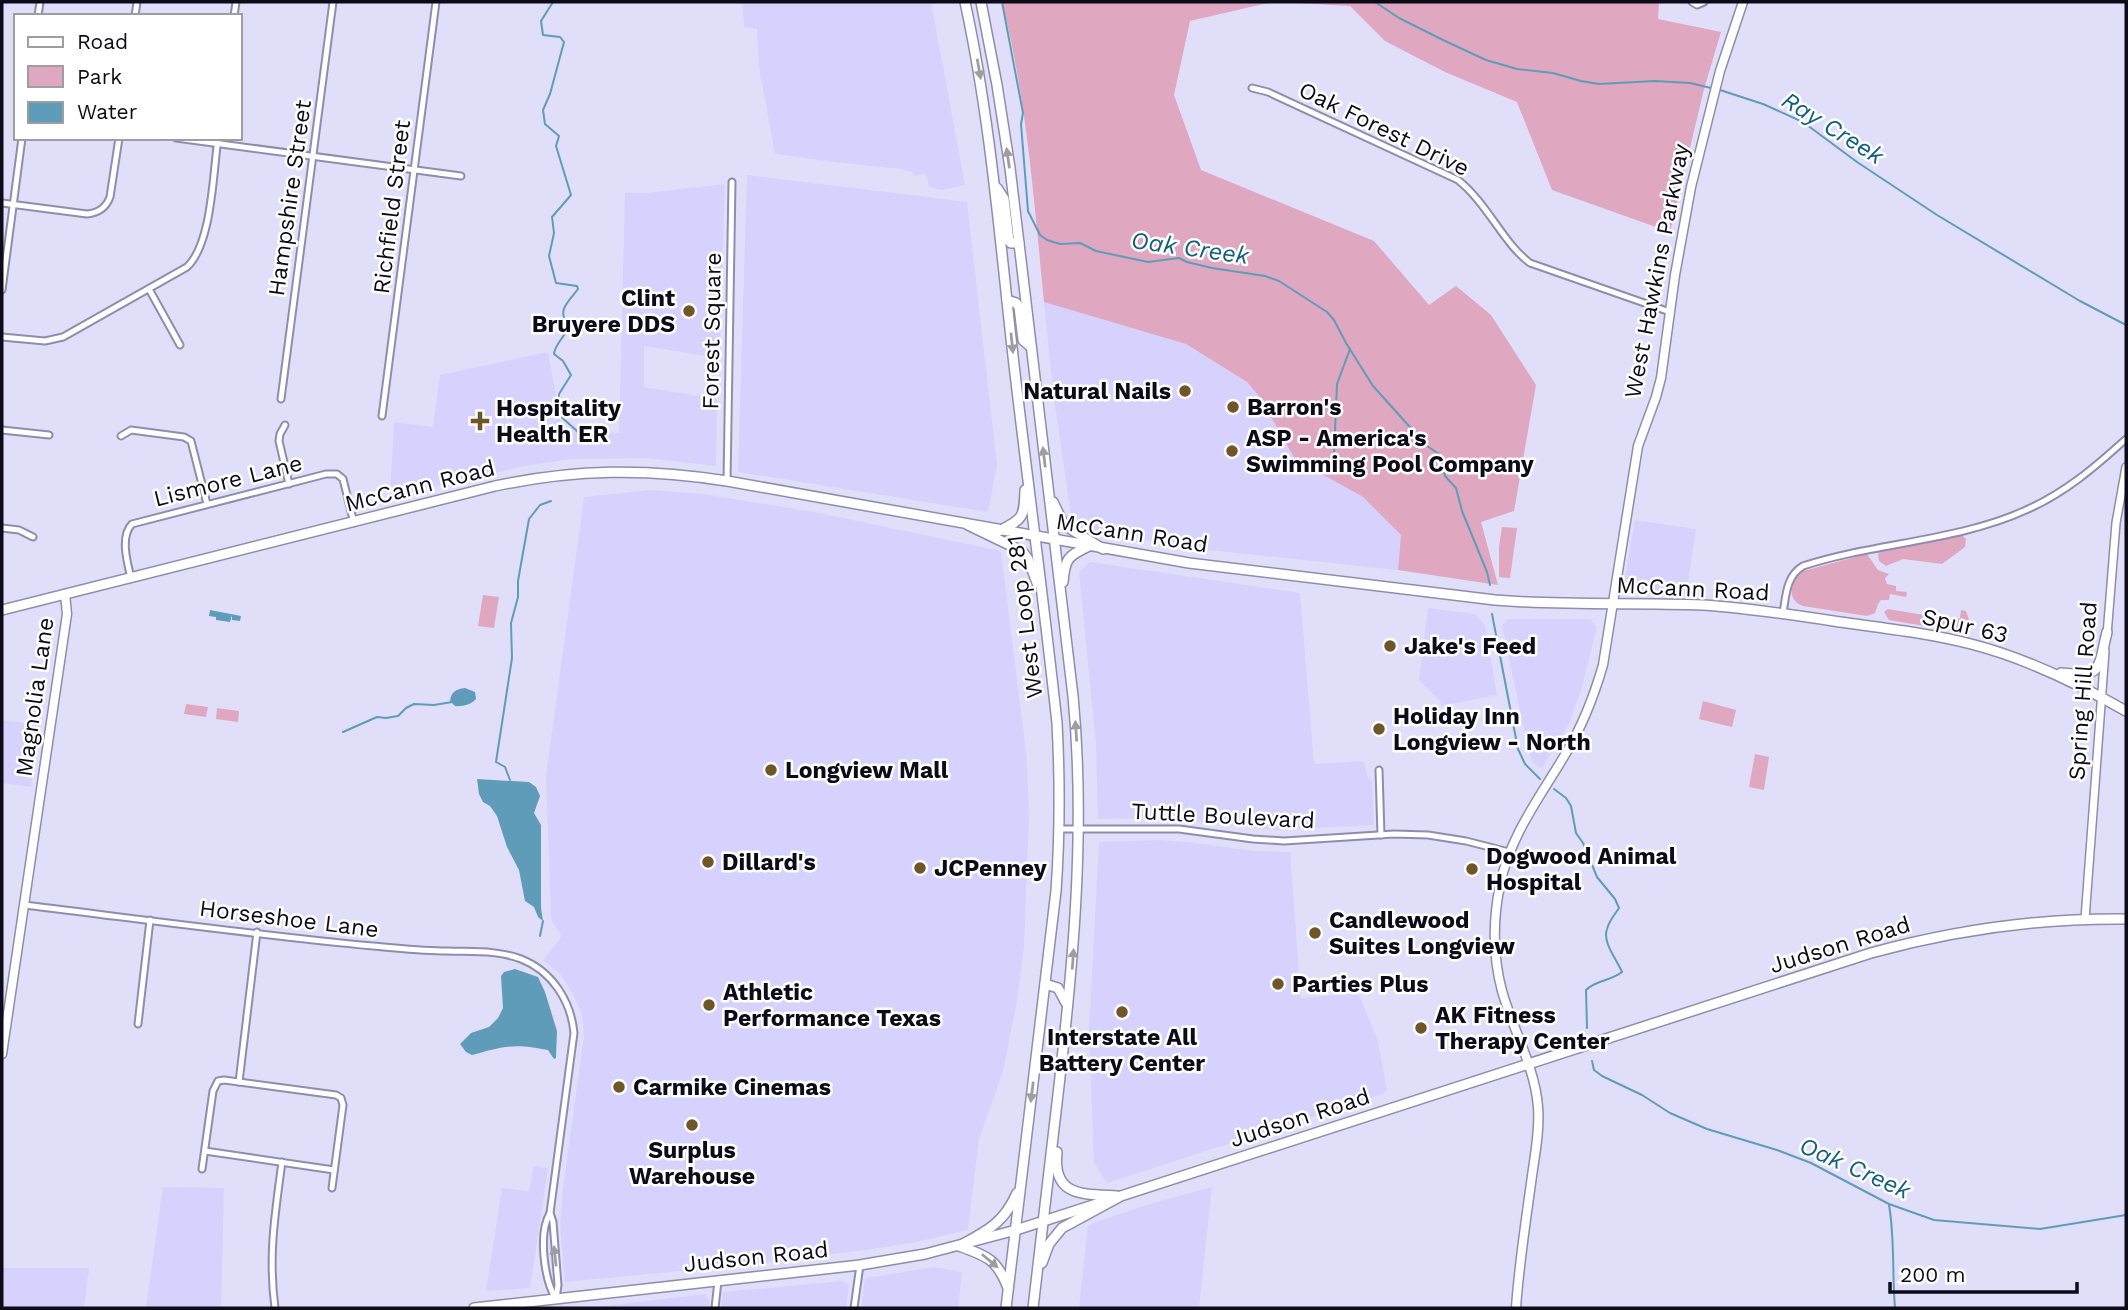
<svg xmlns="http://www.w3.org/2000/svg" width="2128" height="1310" font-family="'Work Sans',sans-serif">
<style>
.built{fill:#d7d2fd}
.green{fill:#dfa7c0}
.water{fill:#5f9cba}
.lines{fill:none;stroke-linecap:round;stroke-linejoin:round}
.stream{stroke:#5f9cba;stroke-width:2}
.minor-casing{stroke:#908cad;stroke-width:9}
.tertiary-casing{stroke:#908cad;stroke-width:10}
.secondary-casing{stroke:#908cad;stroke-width:11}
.primary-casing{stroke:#908cad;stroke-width:12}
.trunk-casing{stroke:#908cad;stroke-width:12}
.minor{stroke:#fff;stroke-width:5}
.tertiary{stroke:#fff;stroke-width:7}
.secondary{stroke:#fff;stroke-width:8}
.primary{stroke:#fff;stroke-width:9}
.trunk{stroke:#fff;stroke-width:9}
.oneway{fill:#9e9da2}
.poi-dot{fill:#6f5527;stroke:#fff;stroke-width:2.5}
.labels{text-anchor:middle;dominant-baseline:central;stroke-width:5;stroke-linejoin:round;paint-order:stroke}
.street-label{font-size:23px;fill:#0d0b17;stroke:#fff}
.poi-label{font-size:23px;font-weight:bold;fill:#0d0b17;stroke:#fff;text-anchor:start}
.water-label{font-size:24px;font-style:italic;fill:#12607e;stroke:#fff}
</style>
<rect width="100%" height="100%" fill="#e1defa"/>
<g class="built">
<path d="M742 2H931L965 185 941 190 929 187 926 174 914 176 912 172 901 169 834 162 775 154 759 67 757 29 744 27Z"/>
<path d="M747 175 967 202 997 465 988 512 738 472Z"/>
<path d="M725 184 719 358 644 346V387L717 399 716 466 645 458 571 459 525 466 390 497 394 422 433 427 440 375 548 352 562 430 619 433 625 193H647Z"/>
<path d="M1044 302 1186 344 1247 382 1259 396 1295 459 1363 497 1401 535 1398 570 1190 548 1077 527 1072 522 1053 391Z"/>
<path d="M650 490 704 494 819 513 1001 551 1027 761 1029 817 1024 946 1017 1001 1003 1071 979 1139 968 1230 912 1243 866 1250 744 1265 565 1282 560 1227 563 1188 584 1036 582 1014 572 992 560 974 543 960 562 936 552 921 551 916 546 776 584 497Z"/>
<path d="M1635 520 1696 529 1686 595 1622 594Z"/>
<path d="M1090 562 1300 593 1314 764 1364 761 1367 776 1372 782 1374 825 1275 830 1160 818 1098 819 1096 745 1079 572Z"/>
<path d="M1428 608 1475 614 1485 625 1497 695 1441 706 1440 701 1419 680Z"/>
<path d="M1508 619H1590L1597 627 1581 691 1568 726 1542 768 1533 763 1529 753 1502 625Z"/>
<path d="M2 720 40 725 31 787 2 783Z"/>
<path d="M1161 840 1189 842 1254 851 1290 852 1301 998 1358 993 1377 1038 1387 1089 1383 1094 1107 1183 1094 1163 1089 1030 1099 842Z"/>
<path d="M534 1166 548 1168 530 1288 486 1291 502 1188 529 1191Z"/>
<path d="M163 1187 224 1188 221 1308H146Z"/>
<path d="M1212 1187 1199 1308H1079L1088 1225 1146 1205Z"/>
<path d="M935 1267 962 1272 958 1308H861L865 1278Z"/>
<path d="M2 1268H89L84 1308H2Z"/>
<path d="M842 1281 849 1285 846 1308H721L723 1292Z"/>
<path d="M705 1294 709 1301 708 1308H587Z"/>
</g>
<g class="green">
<path d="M1002 2H1272L1190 21 1174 95 1201 170 1374 241 1429 305 1456 286 1491 315 1536 385 1514 511 1481 522 1498 585 1398 570 1401 535 1363 497 1295 459 1259 396 1247 382 1186 344 1044 302C1034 202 1027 100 1002 2Z"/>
<path d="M1282 2H1659L1658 19 1721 32 1704 89 1670 232 1552 190 1517 102 1445 72 1385 41 1350 6Z"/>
<path d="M1502 527 1517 528 1510 578 1499 577V547Z"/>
<path d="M1961 534 1966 539 1965 547 1942 564 1903 559 1886 566 1879 561 1878 554 1881 551Z"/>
<path d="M1867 554 1878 570 1889 574 1885 578 1887 584 1896 586V591L1907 592 1906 597 1890 594 1889 600H1881L1878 604 1875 613 1867 616 1803 606C1785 599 1791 581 1803 571Z"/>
<path d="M483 595 499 597 494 628 478 626Z"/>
<path d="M1888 609 1954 620 1960 618 1961 610 1966 611 1969 620 1966 633 1889 620 1884 612Z"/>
<path d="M1703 701 1736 710 1732 727 1699 719Z"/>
<path d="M186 704 208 707 206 717 184 714Z"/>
<path d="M217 708 239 711 238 722 216 719Z"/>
<path d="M1755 754 1769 757 1764 790 1749 787Z"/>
</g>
<g class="water">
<path d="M210 610 241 616 240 621 232 620V615L230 622 216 620V617L209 616Z"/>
<path d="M465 688 475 692 476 699C472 704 462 707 455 706L450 701C451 692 456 689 465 688Z"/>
<path d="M477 779 529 782 536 787 540 796 534 813 541 825V908L543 921 538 917 534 907 525 901 519 870 507 847 497 816 490 806 483 802 479 794Z"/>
<path d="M515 969 538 977 545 992 557 1031 556 1058 554 1059 548 1050C515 1043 504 1046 472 1055L466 1052 460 1044 471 1033 489 1027 498 1018 503 1008 501 976 504 972Z"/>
</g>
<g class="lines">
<g class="stream">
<path d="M553 2 541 21 543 35 560 37 564 42 550 94 543 110 545 124 559 136 556 146 571 195 552 217 554 233 549 256 556 283 577 286 578 289C567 304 557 309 568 326 566 337 555 343 554 354L563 361 571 375 559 394 558 414 577 431 582 439"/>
<path d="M1002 2 1023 113 1021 124 1028 211 1040 235 1047 240 1060 244 1080 243 1096 251 1148 262 1179 258 1187 262 1212 268 1265 276 1279 281 1327 312 1334 320 1346 343 1373 386 1427 446 1439 454 1445 476 1456 488 1462 511 1487 572 1490 585"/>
<path d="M1375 2 1399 18 1443 40 1486 60 1517 69 1553 73 1581 81 1599 84 1655 81 1690 83 1711 88"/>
<path d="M1720 90 1763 104 1803 122 1857 162 1937 215 2080 301 2126 325"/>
<path d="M1334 455 1337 384 1350 349"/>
<path d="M1492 614 1518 749 1525 764 1540 779"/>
<path d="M343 732 377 717 386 718 398 716 406 708 414 704 434 705 452 702"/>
<path d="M510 780 505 767 496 762 512 658 511 623 518 597V581L529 519 540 505 551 501"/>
<path d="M1554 789 1566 798 1571 806 1576 833 1583 843 1597 877 1615 899 1619 908C1615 914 1609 921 1607 929 1602 942 1617 960 1622 972 1611 981 1596 980 1586 990L1587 1028"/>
<path d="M540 936 543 921"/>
<path d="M1592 1061 1594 1070 1602 1076 1642 1095 1670 1113 1707 1129 1777 1150 1811 1163 1889 1204 1934 1220 2040 1229 2126 1215"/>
<path d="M1889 1205C1895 1239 1892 1274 1895 1308"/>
</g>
<g class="minor-casing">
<g id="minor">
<path d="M1692 2 1697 5 1704 2"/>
<path d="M38 16 40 2"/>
<path d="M135 16 137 2"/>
<path d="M234 16 236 2"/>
<path d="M1252 88 1268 92 1458 180C1488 204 1503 243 1530 263L1670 312"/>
<path d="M176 138 461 176"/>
<path d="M2 203 87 214C98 213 106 208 110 197L119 138"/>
<path d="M149 289 180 345"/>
<path d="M2 290 22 138"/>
<path d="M2 337 45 341 63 337 187 267C212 244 213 173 218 138"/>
<path d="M281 399 333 2"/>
<path d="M382 416 436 2"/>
<path d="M285 425 280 434 279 441 289 484"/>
<path d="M2 430 49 435"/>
<path d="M121 436 131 430 184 437 191 441 207 504"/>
<path d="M727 481 732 182"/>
<path d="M2 528 19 530 33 537"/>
<path d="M131 578C127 562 120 536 132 524L326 474H337L343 479 354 523"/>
<path d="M1783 613C1786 596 1786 576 1803 566 1873 543 1959 541 2026 510 2065 493 2095 467 2126 439"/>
<path d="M1379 770 1381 835"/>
<path d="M1060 829H1179L1253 839 1284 841 1394 834 1428 835 1466 841 1509 852"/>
<path d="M24 905C140 919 256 935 373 946 398 948 422 951 447 951 472 952 498 950 521 959 552 971 571 1001 574 1033L550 1213C538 1233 544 1280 556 1299"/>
<path d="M138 1024 150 920"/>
<path d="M239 1082 257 932"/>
<path d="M205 1151 334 1170"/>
<path d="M202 1169 213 1091 218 1081 224 1080 336 1095 341 1098 343 1105 332 1188"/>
<path d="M550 1213 553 1222 558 1285 556 1299"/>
<path d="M275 1308C268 1256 275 1214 282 1162"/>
<path d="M715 1308 718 1281"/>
<path d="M854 1308 860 1265"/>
</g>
</g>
<g class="tertiary-casing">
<g id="tertiary">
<path d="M2107 635 2116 523 2126 467"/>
<path d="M2085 919 2105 651"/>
</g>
</g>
<g class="secondary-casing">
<g id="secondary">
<path d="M2 1054 67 614 65 594"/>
<path d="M1516 1308C1519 1264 1526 1220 1532 1176 1535 1154 1540 1130 1538 1107 1535 1067 1513 1030 1502 991 1493 957 1493 919 1500 885 1510 835 1541 796 1566 753 1583 725 1594 696 1603 665L1638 446 1656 397 1661 378 1675 275 1691 187 1720 71 1743 2"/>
</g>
</g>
<g class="primary-casing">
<g id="primary">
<path d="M2 610 495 486C575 469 646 468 727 481L1189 563 1495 600C1564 606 1633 602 1703 605 1749 608 1794 615 1840 622 1883 628 1928 633 1971 644 2026 658 2077 683 2126 711"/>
<path d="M2061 673C2103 678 2098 669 2107 632"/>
<path d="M474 1308 860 1265 925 1254 1016 1230 1871 953C1955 930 2039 918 2126 919"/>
</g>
</g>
<g class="trunk-casing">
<g id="trunk">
<path d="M965 2C991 122 1000 243 1014 365 1028 484 1044 603 1057 723 1060 780 1060 835 1056 891L1006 1308"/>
<path d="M981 2 997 85 1010 168 1073 696C1086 832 1073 968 1057 1103 1049 1171 1041 1240 1033 1308"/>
<path d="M997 188 1004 199 1009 241 1011 243H1019"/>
<path d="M1007 300 1016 303 1019 307 1023 340 1031 347"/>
<path d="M1053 502 1064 525 1103 549"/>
<path d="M968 525 1022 551 1028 559 1037 583"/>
<path d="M999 531C1024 519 1024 517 1025 490"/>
<path d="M1063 582C1065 558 1068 556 1089 546"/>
<path d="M1045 984 1058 988 1066 1003"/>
<path d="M1057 1152C1052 1197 1083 1194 1117 1196"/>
<path d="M959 1246C987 1231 1004 1223 1017 1193"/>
<path d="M959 1246C987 1256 997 1259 1008 1288"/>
<path d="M1042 1263 1049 1244 1062 1228 1119 1197"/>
</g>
</g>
<use href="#minor" class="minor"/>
<use href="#tertiary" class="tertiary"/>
<use href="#secondary" class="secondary"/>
<use href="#primary" class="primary"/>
<use href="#trunk" class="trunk"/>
</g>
<defs><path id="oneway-solid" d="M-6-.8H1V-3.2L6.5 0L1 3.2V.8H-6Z" transform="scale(1.75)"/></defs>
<g class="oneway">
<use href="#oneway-solid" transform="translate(979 69) rotate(80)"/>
<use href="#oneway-solid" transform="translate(1008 158) rotate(-98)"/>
<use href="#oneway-solid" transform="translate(1012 343) rotate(84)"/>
<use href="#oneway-solid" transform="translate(1044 457) rotate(-97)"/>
<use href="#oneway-solid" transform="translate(1076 731) rotate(-94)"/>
<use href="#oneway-solid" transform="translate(1073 959) rotate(-86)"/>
<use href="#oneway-solid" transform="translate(1032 1092) rotate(97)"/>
<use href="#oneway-solid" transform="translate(555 1256) rotate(-96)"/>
<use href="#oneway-solid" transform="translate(990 1261) rotate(40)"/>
</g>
<g class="poi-dot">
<circle cx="689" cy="311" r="7"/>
<circle cx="1185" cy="391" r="7"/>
<circle cx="1233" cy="407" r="7"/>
<path d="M476.5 410.5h7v7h7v7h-7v7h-7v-7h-7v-7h7z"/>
<circle cx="1232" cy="451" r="7"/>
<circle cx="1390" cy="646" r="7"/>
<circle cx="1379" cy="729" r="7"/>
<circle cx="771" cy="770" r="7"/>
<circle cx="708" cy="862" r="7"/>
<circle cx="920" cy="868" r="7"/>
<circle cx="1472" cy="869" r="7"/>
<circle cx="1315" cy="933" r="7"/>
<circle cx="1278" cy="984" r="7"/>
<circle cx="709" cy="1005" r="7"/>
<circle cx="1122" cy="1012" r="7"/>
<circle cx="1421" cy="1028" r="7"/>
<circle cx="619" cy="1087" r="7"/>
<circle cx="692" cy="1125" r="7"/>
</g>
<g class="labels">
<g class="street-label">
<text transform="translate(1384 129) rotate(26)">Oak Forest Drive</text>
<text transform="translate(290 198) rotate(-82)">Hampshire Street</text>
<text transform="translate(392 207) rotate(-83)">Richfield Street</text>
<text transform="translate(1657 271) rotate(-79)">West Hawkins Parkway</text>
<text transform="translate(712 331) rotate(-89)">Forest Square</text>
<text transform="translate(228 481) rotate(-14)">Lismore Lane</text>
<text transform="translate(420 486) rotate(-14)">McCann Road</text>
<text transform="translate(1132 533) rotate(9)">McCann Road</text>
<text transform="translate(1693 589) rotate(3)">McCann Road</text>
<text transform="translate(1025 617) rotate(-97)">West Loop 281</text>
<text transform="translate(1965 626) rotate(13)">Spur 63</text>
<text transform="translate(2083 691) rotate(-86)">Spring Hill Road</text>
<text transform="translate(35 697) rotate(-82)">Magnolia Lane</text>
<text transform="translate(1223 816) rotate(3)">Tuttle Boulevard</text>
<text transform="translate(289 919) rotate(7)">Horseshoe Lane</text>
<text transform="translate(1840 945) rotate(-17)">Judson Road</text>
<text transform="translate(1300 1118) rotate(-18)">Judson Road</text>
<text transform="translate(756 1257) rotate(-6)">Judson Road</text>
</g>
<g class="poi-label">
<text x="675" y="298" text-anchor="end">Clint<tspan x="675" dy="26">Bruyere DDS</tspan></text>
<text x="1171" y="391" text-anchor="end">Natural Nails</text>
<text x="1247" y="407">Barron's</text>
<text x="496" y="408">Hospitality<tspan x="496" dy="26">Health ER</tspan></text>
<text x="1246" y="438">ASP - America's<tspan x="1246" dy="26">Swimming Pool Company</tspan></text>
<text x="1404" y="646">Jake's Feed</text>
<text x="1393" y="716">Holiday Inn<tspan x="1393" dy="26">Longview - North</tspan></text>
<text x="785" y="770">Longview Mall</text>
<text x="1486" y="856">Dogwood Animal<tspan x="1486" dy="26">Hospital</tspan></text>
<text x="722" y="862">Dillard's</text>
<text x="934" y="868">JCPenney</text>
<text x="1329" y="920">Candlewood<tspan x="1329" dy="26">Suites Longview</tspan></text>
<text x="1292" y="984">Parties Plus</text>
<text x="723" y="992">Athletic<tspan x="723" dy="26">Performance Texas</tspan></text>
<text x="1435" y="1015">AK Fitness<tspan x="1435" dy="26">Therapy Center</tspan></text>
<text x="1122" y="1037" text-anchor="middle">Interstate All<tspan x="1122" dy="26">Battery Center</tspan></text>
<text x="633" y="1087">Carmike Cinemas</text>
<text x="692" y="1150" text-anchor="middle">Surplus<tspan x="692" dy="26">Warehouse</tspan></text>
</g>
<g class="water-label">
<text transform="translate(1833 128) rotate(32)">Ray Creek</text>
<text transform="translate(1190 248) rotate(8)">Oak Creek</text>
<text transform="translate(1855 1168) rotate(24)">Oak Creek</text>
</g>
</g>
<rect width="2128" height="1310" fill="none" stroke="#0d0b17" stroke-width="7"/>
<rect x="14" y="14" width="228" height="126" fill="#ffffff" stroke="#9e9da2" stroke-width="2"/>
<rect x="28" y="37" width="35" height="10" fill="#ffffff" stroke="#9e9da2" stroke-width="2"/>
<text x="77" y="49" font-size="21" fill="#0d0b17">Road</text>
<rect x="28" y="66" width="35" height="21" fill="#dfa7c0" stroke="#9e9da2" stroke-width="2"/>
<text x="77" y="84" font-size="21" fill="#0d0b17">Park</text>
<rect x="28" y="102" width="35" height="21" fill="#5f9cba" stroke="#9e9da2" stroke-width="2"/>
<text x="77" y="119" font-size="21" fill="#0d0b17">Water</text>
<path d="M1890 1282v10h187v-10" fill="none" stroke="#0d0b17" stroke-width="3.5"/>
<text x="1900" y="1282" font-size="21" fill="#0d0b17" stroke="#ffffff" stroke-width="5" paint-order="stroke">200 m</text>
</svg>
